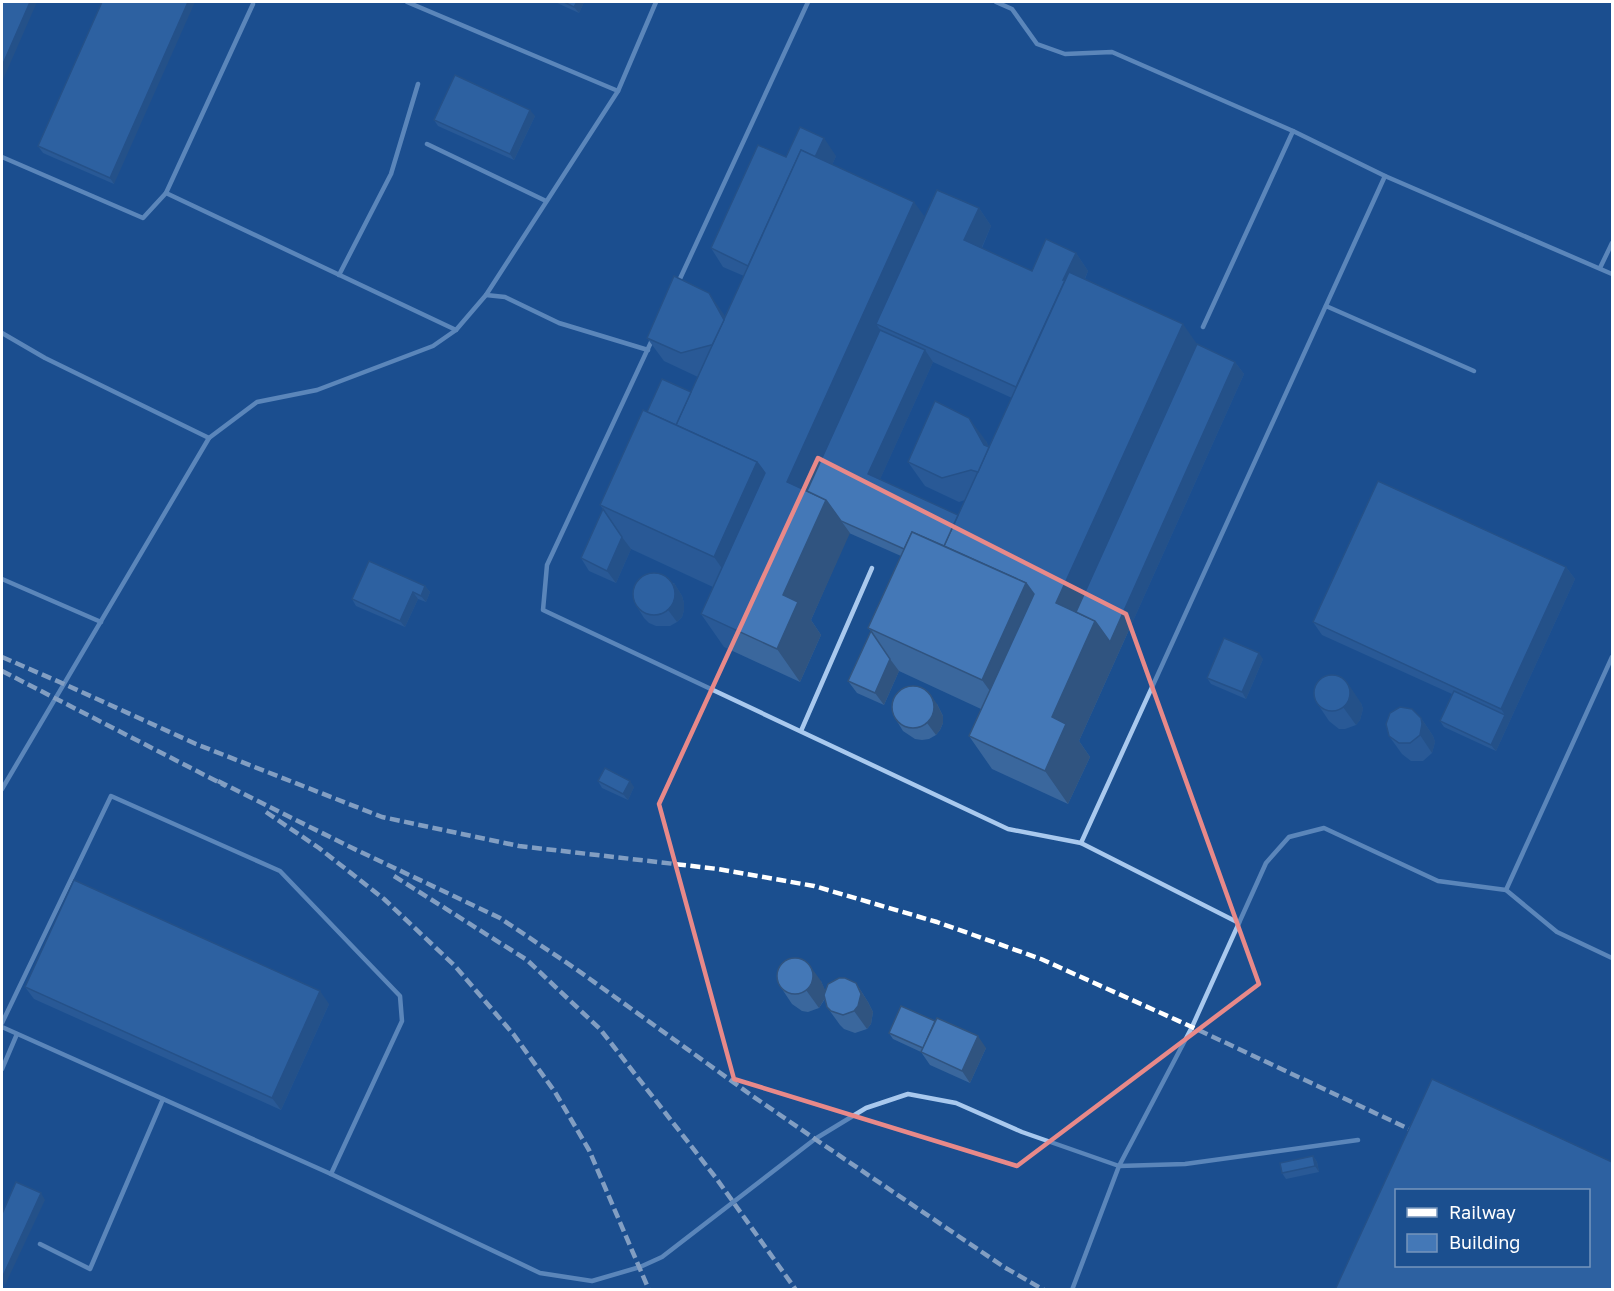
<svg xmlns="http://www.w3.org/2000/svg" width="1614" height="1291" font-family="'Golos Text',sans-serif">
<style>
.lines{fill:none;stroke-linecap:round;stroke-linejoin:round}
.lane{stroke:#a9c9ee;stroke-width:4.5}
.rail{stroke:#fff;stroke-width:4.5;stroke-dasharray:10 4.5;stroke-linecap:butt}
.wall{fill:#3a679d;fill-rule:evenodd}
.shaded-wall{fill:#305480}
.building{fill:#4478b7;stroke:#305480;stroke-width:1.5;fill-rule:evenodd}
.marked{fill:none;stroke:#e88989;stroke-width:4.5;stroke-linejoin:round}
</style>
<rect width="100%" height="100%" fill="#1b4f8f"/>
<g class="lines">
<g class="lane">
<path d="M407 2 618 91"/>
<path d="M996 2 1012 9 1037 44 1065 54 1112 52 1293 131 1203 327"/>
<path d="M253 4 166 193 456 330"/>
<path d="M1293 131 1385 176 1612 274"/>
<path d="M427 144 546 201"/>
<path d="M2 157 143 218 166 193"/>
<path d="M1600 268 1612 243"/>
<path d="M339 275 391 174 418 84"/>
<path d="M678 283 808 2"/>
<path d="M486 295 505 297 559 323 648 350"/>
<path d="M1326 306 1474 371"/>
<path d="M2 333 45 358 209 438"/>
<path d="M652 340 547 565 543 610 1008 829 1081 843 1239 923"/>
<path d="M2 579 101 622"/>
<path d="M801 731 872 568"/>
<path d="M2 789 209 438 257 402 317 390 433 346 456 330 486 295 618 91 656 2"/>
<path d="M1081 843 1385 176"/>
<path d="M1506 890 1612 657"/>
<path d="M2 1023 111 796 280 871 400 996 402 1021 331 1174"/>
<path d="M2 1027 331 1174 540 1273 592 1281 640 1267 662 1257 815 1139 866 1108 908 1094 956 1103 1022 1132 1119 1166 1185 1164 1358 1140"/>
<path d="M2 1069 17 1034"/>
<path d="M40 1244 90 1269 163 1099"/>
<path d="M1072 1290 1119 1166 1192 1027 1266 863 1289 837 1324 828 1438 881 1506 890 1557 932 1612 958"/>
</g>
<g class="rail">
<path d="M2 657 64 684 196 744 382 817 519 846 718 869 814 886 937 922 1041 959 1192 1027 1424 1136"/>
<path d="M2 671 226 786"/>
<path d="M218 781 346 845 500 918 576 969 751 1095 815 1139 1004 1267 1044 1290"/>
<path d="M266 812 319 848 384 899 455 966 514 1035 555 1092 589 1150 649 1290"/>
<path d="M394 876 527 960 600 1029 716 1178 796 1290"/>
</g>
</g>
<g class="wall">
<path d="M102 2 114 184 43 153 38 146Z"/>
<path d="M555 2H584L579 13Z"/>
<path d="M535 116 514 160 438 126 434 120Z"/>
<path d="M836 156 832 165 925 217 979 208 991 226 982 248 1032 271 1076 253 1088 271 1085 279 1197 344 1235 362 1244 374 1079 741 1090 757 1068 804 992 769 969 736 981 709 899 671 884 705 857 693 848 681 871 631 868 628 901 556 849 533 811 620 821 635 800 682 724 647 701 614 713 587 631 549 616 583 589 571 581 558 603 509 600 505 647 412 691 392 698 377 664 361 647 338 725 316 744 276 723 267 711 248 786 157ZM933 362 1012 398 989 447 986 441 908 462 925 486 959 502 965 500 958 515 880 479Z"/>
<path d="M1566 567 1575 579 1496 751 1444 727 1440 721 1452 694 1322 635 1313 622Z"/>
<path d="M674 583 682 596 684 603V610L682 617 677 622 670 626H656L649 623 644 618 636 605Z"/>
<path d="M425 586 430 592 426 602 418 599 405 627 356 606 352 599Z"/>
<path d="M1263 659 1246 699 1211 684 1207 678Z"/>
<path d="M1317 703H1361L1363 709 1360 720 1356 725 1345 729H1339L1329 721Z"/>
<path d="M937 704 943 716V723L940 730 936 735 929 739 922 740 915 739 903 731 895 718Z"/>
<path d="M1421 718 1433 736 1435 742 1432 753 1423 761H1411L1402 754 1389 736Z"/>
<path d="M598 781 634 787 628 800 602 788Z"/>
<path d="M821 981 825 991 856 983 868 1002 873 1012 871 1024 867 1029 855 1033 844 1029 840 1025 827 1007 825 999 819 1008 808 1012 802 1011 792 1004 780 986Z"/>
<path d="M25 987 329 1004 281 1110 34 999Z"/>
<path d="M889 1033 986 1048 970 1083 930 1065 921 1052 893 1039Z"/>
<path d="M1313 1156 1317 1162 1319 1172 1286 1179 1282 1173Z"/>
</g>
<g class="shaded-wall">
<path d="M30 2H37L2 82V66Z"/>
<path d="M188 2H195L114 184 110 178Z"/>
<path d="M577 2H584L579 13 574 7Z"/>
<path d="M530 110 535 116 514 160 510 154Z"/>
<path d="M824 138 836 156 775 290 763 272Z"/>
<path d="M914 202 938 235 876 324 889 342 813 508 787 482Z"/>
<path d="M979 208 991 226 977 258 964 240Z"/>
<path d="M1076 253 1088 271 1080 289 1063 280Z"/>
<path d="M709 293 725 316 723 320Z"/>
<path d="M1183 324 1206 357 1082 629 1056 603Z"/>
<path d="M925 350 933 362 877 486 868 474Z"/>
<path d="M1235 362 1244 374 1079 741 1090 757 1068 804 1045 771 1052 717 1095 621Z"/>
<path d="M969 418 986 441 995 458 984 445Z"/>
<path d="M757 462 788 506 745 601 714 557Z"/>
<path d="M826 500 850 533 811 620 821 635 800 682 777 649 783 595Z"/>
<path d="M622 537 631 549 616 583 607 571Z"/>
<path d="M1566 567 1575 579 1496 751 1491 745 1505 715 1501 709Z"/>
<path d="M674 583 682 596 684 603V610L682 617 677 622 668 610Z"/>
<path d="M1026 583 1057 627 1013 723 982 680Z"/>
<path d="M425 586 430 592 426 602 421 596Z"/>
<path d="M413 592 418 599 405 627 400 621Z"/>
<path d="M1259 653 1263 659 1246 699 1242 692Z"/>
<path d="M890 659 899 671 884 705 875 693Z"/>
<path d="M1349 685 1361 703 1363 709 1360 720 1356 725 1343 707Z"/>
<path d="M928 691 937 704 943 716V723L940 730 936 735 927 723Z"/>
<path d="M1421 718 1433 736 1435 742 1432 753 1420 735Z"/>
<path d="M630 781 634 787 628 800 623 794Z"/>
<path d="M808 963 821 981 826 992 825 998 819 1008 806 990Z"/>
<path d="M856 983 868 1002 873 1012 871 1024 867 1029 854 1011Z"/>
<path d="M320 991 329 1004 281 1110 272 1098Z"/>
<path d="M978 1036 986 1048 970 1083 962 1071Z"/>
<path d="M1313 1156 1317 1162 1319 1172 1315 1166Z"/>
<path d="M41 1193 45 1200 5 1285 2 1278Z"/>
</g>
<g class="building">
<path d="M2 2H30L2 66Z"/>
<path d="M102 2H188L110 178 38 146Z"/>
<path d="M564 2H577L574 7Z"/>
<path d="M455 75 530 110 510 154 434 120Z"/>
<path d="M800 127 824 138 815 157 801 150 748 266 711 248 758 145 786 157Z"/>
<path d="M801 150 914 202 787 482 826 500 783 595 798 602 777 649 701 614 765 473 757 462 676 425Z"/>
<path d="M937 190 979 208 964 240 1032 271 1046 239 1076 253 1063 280H1065L1016 387 876 324Z"/>
<path d="M1069 272 1183 324 1056 603 1095 621 1052 717 1066 724 1045 771 969 736 1034 594 1026 583 944 546Z"/>
<path d="M674 276 709 293 724 320 712 345H711L681 353 647 338Z"/>
<path d="M880 330 925 350 868 474 958 515 944 546 912 532 904 549 841 521 826 500 807 491Z"/>
<path d="M1197 344 1235 362 1110 642 1095 621 1076 612Z"/>
<path d="M662 379 691 392 676 425 647 412Z"/>
<path d="M935 401 969 418 984 445 989 447 978 472 971 470 942 478 908 462Z"/>
<path d="M643 410 757 462 714 557 600 505Z"/>
<path d="M1378 481 1566 567 1501 709 1313 622Z"/>
<path d="M603 509 622 537 607 571 581 558Z"/>
<path d="M912 532 1026 583 982 680 868 628Z"/>
<path d="M369 561 425 586 421 596 413 592 400 621 352 599Z"/>
<circle cx="654" cy="594" r="21"/>
<path d="M871 631 890 659 875 693 848 681Z"/>
<path d="M1224 638 1259 653 1242 692 1207 678Z"/>
<circle cx="1332" cy="693" r="18"/>
<circle cx="913" cy="707" r="21"/>
<path d="M1454 691 1505 715 1491 745 1440 721Z"/>
<path d="M1400 707 1412 709 1421 718 1422 724 1420 735 1410 743H1399L1389 736 1386 724 1390 713Z"/>
<path d="M605 768 630 781 623 794 598 781Z"/>
<path d="M74 880 320 991 272 1098 25 987Z"/>
<circle cx="795" cy="976" r="18"/>
<path d="M839 978H845L856 983 861 994 858 1006 854 1011 843 1015 831 1011 827 1007 824 995 828 984Z"/>
<path d="M901 1006 935 1021 923 1048 889 1033Z"/>
<path d="M937 1018 978 1036 962 1071 921 1052Z"/>
<path d="M1432 1079 1612 1162V1290H1335ZM1396 1191H1588V1266H1396Z"/>
<path d="M1313 1156 1315 1166 1282 1173 1280 1163Z"/>
<path d="M16 1182 41 1193 2 1278V1214Z"/>
</g>
<path d="M0 0H1614V1291H0ZM818 458 1126 614 1259 984 1017 1166 734 1079 659 804Z" fill="#1b4f8f" fill-opacity=".55" fill-rule="evenodd"/>
<path class="marked" d="M818 458 1126 614 1259 984 1017 1166 734 1079 659 804Z"/>
<rect width="1614" height="1291" fill="none" stroke="#ffffff" stroke-width="6"/>
<rect x="1395" y="1189" width="195" height="78" fill="#1b4f8f" stroke="#7695bc" stroke-width="1.5"/>
<rect x="1407" y="1208" width="30" height="9" fill="#ffffff" stroke="#7695bc" stroke-width="1.5"/>
<text x="1449" y="1219" font-size="18" fill="#ffffff">Railway</text>
<rect x="1407" y="1234" width="30" height="18" fill="#4478b7" stroke="#7695bc" stroke-width="1.5"/>
<text x="1449" y="1249" font-size="18" fill="#ffffff">Building</text>
</svg>
